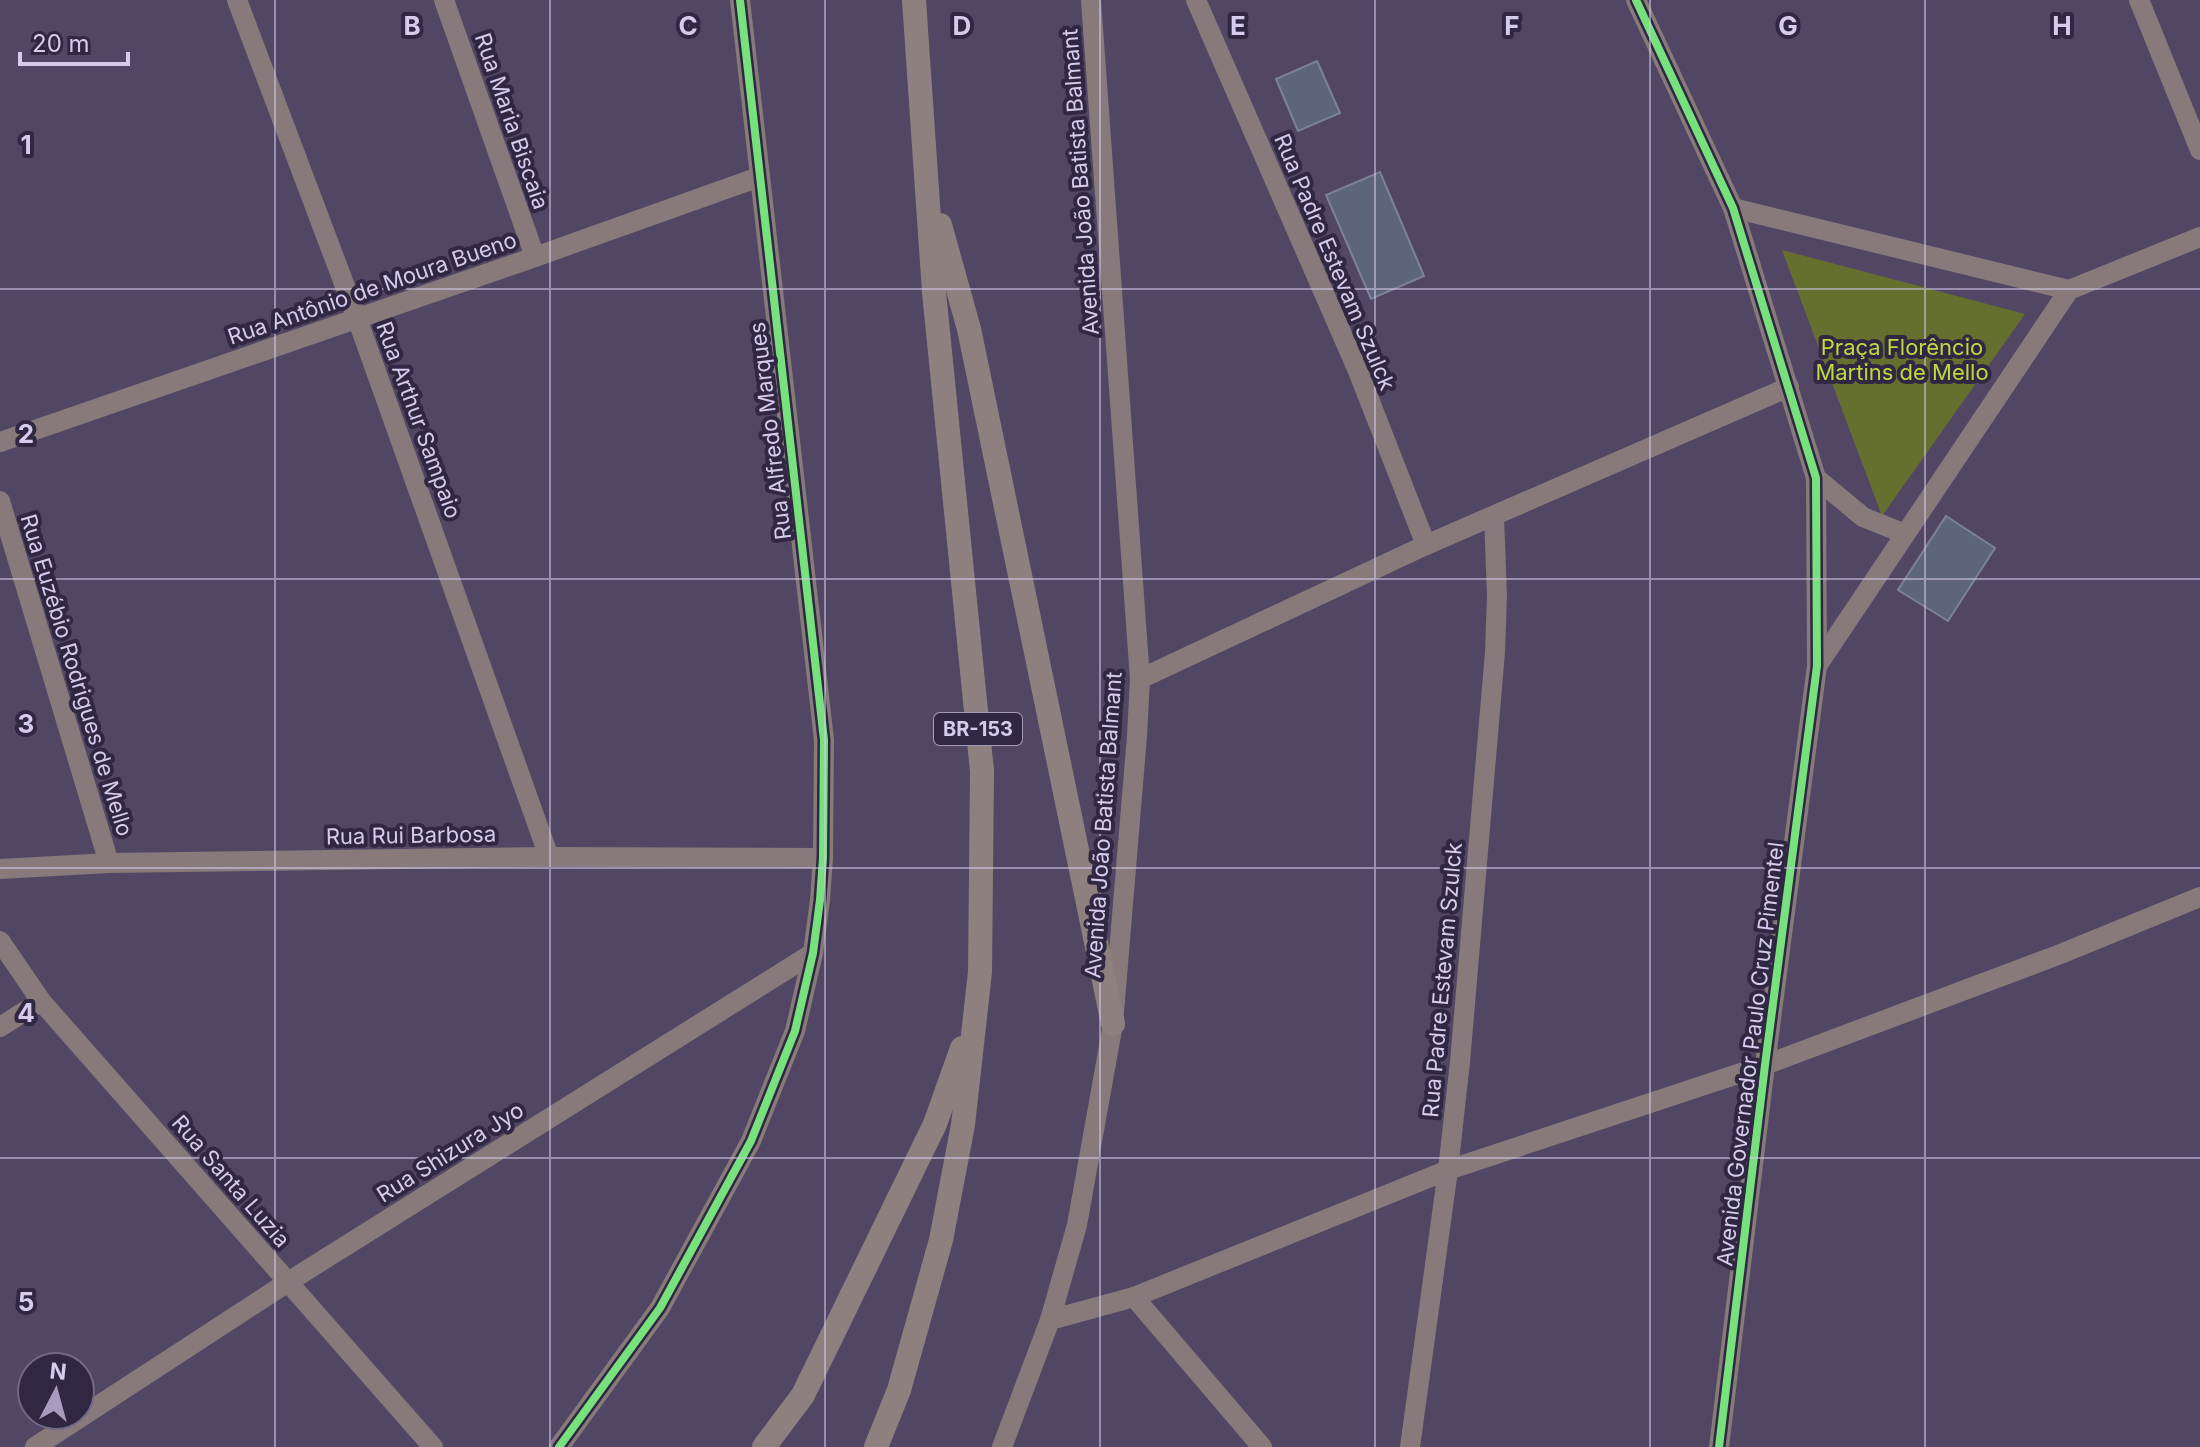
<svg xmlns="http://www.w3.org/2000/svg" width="2200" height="1447" font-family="Inter,sans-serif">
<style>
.green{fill:#65702f}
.building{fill:#5d657b;stroke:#7b8299;stroke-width:2}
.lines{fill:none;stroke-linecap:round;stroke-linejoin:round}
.minor{stroke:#887a7a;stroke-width:20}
.highway{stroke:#8e807f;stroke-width:24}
.cycleway-casing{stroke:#302842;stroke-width:13}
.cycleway{stroke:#77e17e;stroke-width:8}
.grid{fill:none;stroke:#d5cbed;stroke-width:2;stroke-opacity:0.55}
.labels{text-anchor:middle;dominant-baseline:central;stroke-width:8;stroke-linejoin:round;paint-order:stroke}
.shield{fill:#302842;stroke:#a49aba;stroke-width:2}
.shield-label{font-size:20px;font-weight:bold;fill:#d5cbed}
.street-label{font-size:22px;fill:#d5cbed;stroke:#302842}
.park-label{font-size:22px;fill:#bed93f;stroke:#302842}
.grid-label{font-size:26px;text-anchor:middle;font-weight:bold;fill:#d5cbed;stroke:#302842;stroke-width:8;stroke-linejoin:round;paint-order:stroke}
</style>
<rect width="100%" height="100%" fill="#524665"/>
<path class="green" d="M1782 250 2025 314 1882 516Z"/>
<g class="building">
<path d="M1317 61 1340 113 1298 131 1276 79Z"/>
<path d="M1380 172 1424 276 1371 299 1326 195Z"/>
<path d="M1946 516 1995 548 1948 621 1898 590Z"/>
</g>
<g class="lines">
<g class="minor">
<path d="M237 0 357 318 549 857"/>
<path d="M444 0 535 257"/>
<path d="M1196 0 1358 371 1426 545"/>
<path d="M1636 0 1733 208 1816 478 1817 666 1765 1065 1719 1447"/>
<path d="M2139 0 2200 150"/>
<path d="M1733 208 2069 290"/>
<path d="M2069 290 2200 237"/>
<path d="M0 442 535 257 759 177"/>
<path d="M1816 478 1863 517 1905 534"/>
<path d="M0 501 109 863"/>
<path d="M1817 666 2069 290"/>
<path d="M1140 679 1426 545 1789 387"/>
<path d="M0 869 109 863 549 857 823 858"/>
<path d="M0 941 41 1001 433 1447"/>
<path d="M0 1027 41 1001"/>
<path d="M1134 1297 1262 1447"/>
<path d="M1050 1320 1134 1297 1448 1170 1765 1065 2058 955 2200 897"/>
<path d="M35 1447 288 1282 813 953"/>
<path d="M559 1447 660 1308 751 1141 795 1031 813 953 820 900 823 858 824 740 740 0"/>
<path d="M1002 1447 1050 1320 1077 1225 1113 1024 1137 736 1140 679 1091 0"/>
<path d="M1410 1447 1448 1170 1460 1062 1495 652 1497 596 1494 516"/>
</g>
<g class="highway">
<path d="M940 225 969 329 1113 1024"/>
<path d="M764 1447 803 1395 935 1124 962 1048"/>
<path d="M876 1447 899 1390 941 1240 963 1125 980 972 982 771 934 292 914 0"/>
</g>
<g class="cycleway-casing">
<g id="cycleway">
<path d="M1636 0 1733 208 1816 478 1817 666 1765 1065 1719 1447"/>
<path d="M559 1447 660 1308 751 1141 795 1031 813 953 820 900 823 858 824 740 740 0"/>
</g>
</g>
<use href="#cycleway" class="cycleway"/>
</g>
<path class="grid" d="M275 0V1447M550 0V1447M825 0V1447M1100 0V1447M1375 0V1447M1650 0V1447M1925 0V1447M0 289H2200M0 579H2200M0 868H2200M0 1158H2200"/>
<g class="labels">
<rect class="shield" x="934" y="713" width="88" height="32" rx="6"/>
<g class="shield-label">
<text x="978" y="729">BR-153</text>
</g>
<g class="street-label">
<text transform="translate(512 121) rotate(71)">Rua Maria Biscaia</text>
<text transform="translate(1080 182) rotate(-94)">Avenida João Batista Balmant</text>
<text transform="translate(1335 262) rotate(67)">Rua Padre Estevam Szulck</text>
<text transform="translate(372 288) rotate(-19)">Rua Antônio de Moura Bueno</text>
<text transform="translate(419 420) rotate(70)">Rua Arthur Sampaio</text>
<text transform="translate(770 431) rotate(-97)">Rua Alfredo Marques</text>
<text transform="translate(77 675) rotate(73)">Rua Euzébio Rodrigues de Mello</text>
<text transform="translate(1103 825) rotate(-86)">Avenida João Batista Balmant</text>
<text transform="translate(411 835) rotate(-1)">Rua Rui Barbosa</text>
<text transform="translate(1442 980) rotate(-85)">Rua Padre Estevam Szulck</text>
<text transform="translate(1750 1054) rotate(-83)">Avenida Governador Paulo Cruz Pimentel</text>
<text transform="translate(450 1152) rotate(-32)">Rua Shizura Jyo</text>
<text transform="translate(231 1181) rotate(49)">Rua Santa Luzia</text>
</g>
<g class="park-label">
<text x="1902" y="347">Praça Florêncio<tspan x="1902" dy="25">Martins de Mello</tspan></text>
</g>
</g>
<g class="grid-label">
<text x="412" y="35">B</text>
<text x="688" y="35">C</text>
<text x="962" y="35">D</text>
<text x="1238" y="35">E</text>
<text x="1512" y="35">F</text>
<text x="1788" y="35">G</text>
<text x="2062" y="35">H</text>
<text x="26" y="154">1</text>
<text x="26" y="443">2</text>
<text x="26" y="733">3</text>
<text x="26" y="1022">4</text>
<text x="26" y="1311">5</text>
</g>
<g transform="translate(56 1391) rotate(6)"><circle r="38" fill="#302842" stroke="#726986" stroke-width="2"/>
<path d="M0-6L14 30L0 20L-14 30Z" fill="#a79cbd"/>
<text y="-12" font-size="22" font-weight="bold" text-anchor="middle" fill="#d5cbed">N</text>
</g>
<path d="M20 52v12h108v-12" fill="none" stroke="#d5cbed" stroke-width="4"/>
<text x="32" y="52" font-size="24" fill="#d5cbed" stroke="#302842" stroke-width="6" paint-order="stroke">20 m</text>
</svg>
